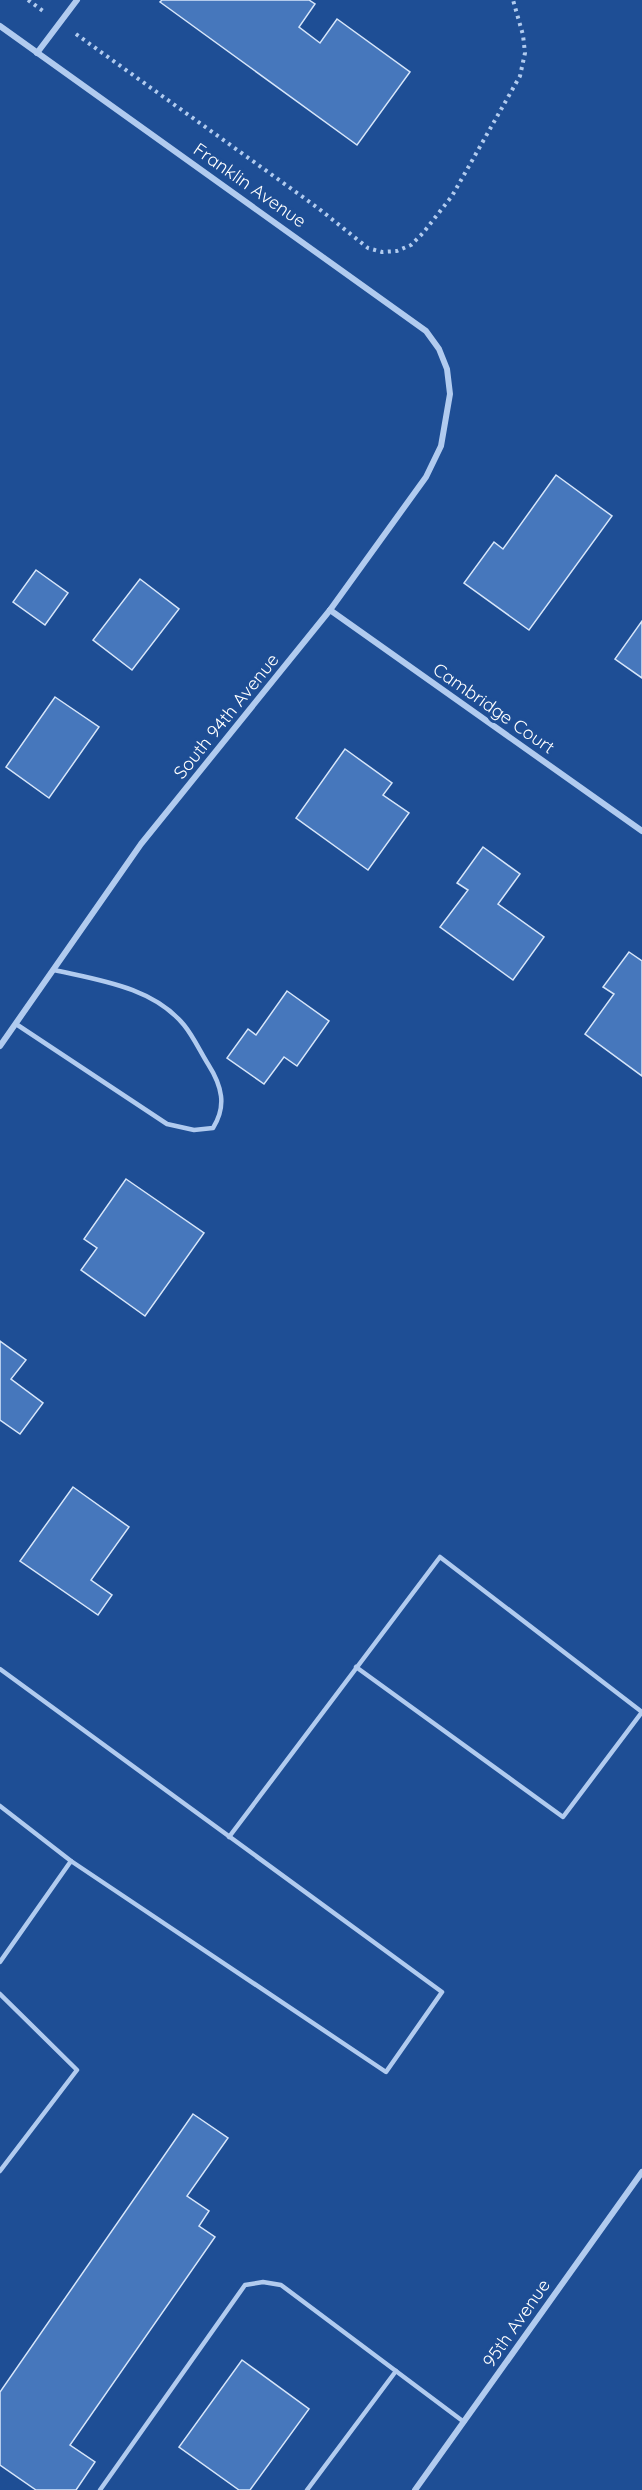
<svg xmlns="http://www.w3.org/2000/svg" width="642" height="2490" font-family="Quicksand,sans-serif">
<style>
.building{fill:#4677bc;stroke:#d7e6fa;stroke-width:1.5}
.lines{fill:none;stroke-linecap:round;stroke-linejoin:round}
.path{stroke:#b1cbef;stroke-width:4;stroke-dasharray:3 4.5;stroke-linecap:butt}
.lane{stroke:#b1cbef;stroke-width:4.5}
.street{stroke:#b1cbef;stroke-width:6}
.labels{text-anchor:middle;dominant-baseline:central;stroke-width:6;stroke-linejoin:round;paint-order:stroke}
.street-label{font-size:18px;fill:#fff;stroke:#1e4e95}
</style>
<rect width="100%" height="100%" fill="#1e4e95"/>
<g class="building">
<path d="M162 0H309L315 4 299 27 320 43 337 19 410 72 357 145 160 2Z"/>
<path d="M556 475 612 516 529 630 464 583 494 542 503 549Z"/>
<path d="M36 570 68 593 45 625 13 602Z"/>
<path d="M140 579 179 609 132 670 93 640Z"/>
<path d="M642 621V678L615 659Z"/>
<path d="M55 697 99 727 49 798 6 767Z"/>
<path d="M345 749 392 783 383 795 409 813 368 870 296 818Z"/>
<path d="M483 847 520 874 498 904 544 937 513 980 440 927 468 890 457 883Z"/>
<path d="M629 952 642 961V1076L585 1034 614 994 603 987Z"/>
<path d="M287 991 329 1021 297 1066 284 1057 264 1084 227 1058 248 1029 256 1035Z"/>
<path d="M126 1179 204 1233 145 1316 81 1270 97 1248 84 1239Z"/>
<path d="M0 1341 26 1360 11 1379 43 1403 20 1434 0 1420Z"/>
<path d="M73 1487 129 1527 91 1580 112 1595 98 1615 20 1561Z"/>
<path d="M193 2114 228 2138 187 2196 209 2211 199 2226 215 2237 70 2445 95 2462 76 2490H36L0 2465V2392Z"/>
<path d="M242 2360 309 2409 250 2490H239L179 2447Z"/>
</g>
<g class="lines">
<g class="path">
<path d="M28 0 43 11"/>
<path d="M76 34 318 208 368 248 382 252 397 251 411 245 423 233 452 196 520 76 525 53 523 35 513 0"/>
</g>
<g class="lane">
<path d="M16 1024 167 1124 194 1130 213 1128C227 1106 222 1086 208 1064 200 1051 193 1036 184 1025 153 987 98 980 54 970"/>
<path d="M356 1667 563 1817 642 1712"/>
<path d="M0 1669 442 1992 386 2072 71 1861 0 1962"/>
<path d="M0 1806 71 1861"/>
<path d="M229 1837 440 1557 642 1712"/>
<path d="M0 1994 77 2070 0 2171"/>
<path d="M100 2490 245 2285 263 2282 281 2285 464 2422"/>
<path d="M307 2490 396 2371"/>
</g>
<g class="street">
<path d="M0 26 426 331 439 349 447 369 450 394 441 446 426 477 330 610 141 844 0 1046"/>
<path d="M37 53 77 0"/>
<path d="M330 610 642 831"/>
<path d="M415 2490 642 2172"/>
</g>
</g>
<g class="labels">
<g class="street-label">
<text transform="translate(250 185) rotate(35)">Franklin Avenue</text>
<text transform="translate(494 708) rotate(35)">Cambridge Court</text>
<text transform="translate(226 716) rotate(-51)">South 94th Avenue</text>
<text transform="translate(516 2323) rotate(-55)">95th Avenue</text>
</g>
</g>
</svg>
